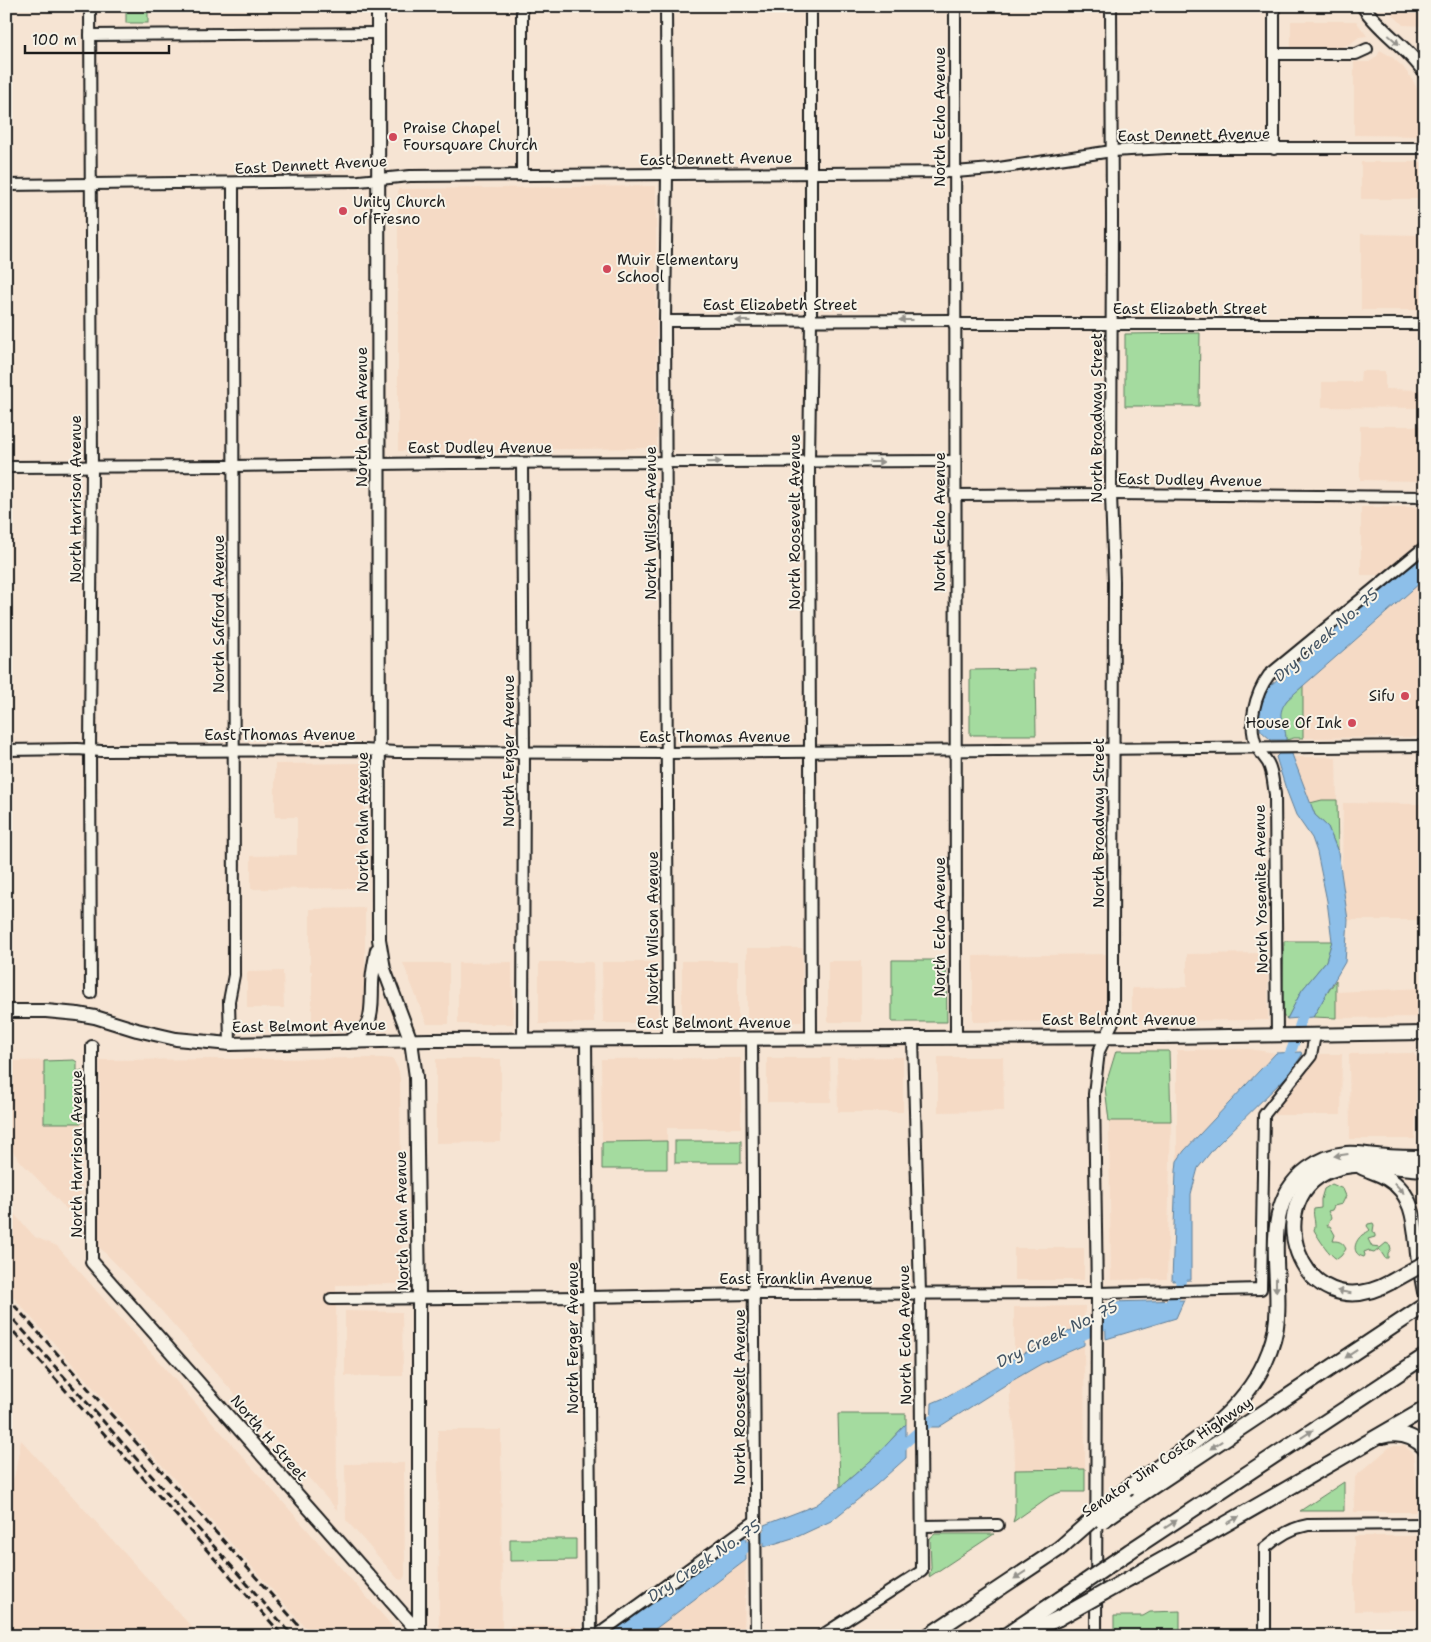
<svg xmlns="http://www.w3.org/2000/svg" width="1431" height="1642" font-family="'Shantell Sans',sans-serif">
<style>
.built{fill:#f5dac5}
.green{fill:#a4db9f;stroke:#607c5e}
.water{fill:#8dbfe9;stroke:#607e97}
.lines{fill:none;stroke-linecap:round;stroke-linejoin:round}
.canal{stroke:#8dbfe9;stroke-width:10}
.minor-casing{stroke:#1c1c1c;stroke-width:14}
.major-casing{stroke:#1c1c1c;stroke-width:16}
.highway-casing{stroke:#1c1c1c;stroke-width:18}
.minor{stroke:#f7f3e8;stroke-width:10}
.major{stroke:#f7f3e8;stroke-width:12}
.highway{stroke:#f7f3e8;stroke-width:14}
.rail{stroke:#1c1c1c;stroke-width:3;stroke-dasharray:8 4;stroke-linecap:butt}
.highway-bridge-casing{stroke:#1c1c1c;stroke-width:18;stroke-linecap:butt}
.highway-bridge{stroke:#f7f3e8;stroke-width:14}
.oneway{fill:#94928c}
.poi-dot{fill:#d1495b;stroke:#f7f3e8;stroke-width:2}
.labels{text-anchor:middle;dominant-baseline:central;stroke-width:4;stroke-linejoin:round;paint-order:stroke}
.street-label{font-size:15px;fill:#1c1c1c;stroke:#f7f3e8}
.poi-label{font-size:15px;fill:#1c1c1c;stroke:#f7f3e8;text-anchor:start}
.water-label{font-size:16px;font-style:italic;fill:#445564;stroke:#f7f3e8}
</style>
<rect width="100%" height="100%" fill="#f6e4d3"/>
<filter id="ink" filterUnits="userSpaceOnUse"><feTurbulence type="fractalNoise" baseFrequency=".02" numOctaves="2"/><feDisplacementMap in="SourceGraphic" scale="10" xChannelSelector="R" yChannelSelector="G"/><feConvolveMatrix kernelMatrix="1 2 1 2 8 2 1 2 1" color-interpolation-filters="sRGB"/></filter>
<g filter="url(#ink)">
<g class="built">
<path d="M1384 6H1425V26L1403 25Z"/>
<path d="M1291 21H1356L1367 36 1359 37 1350 44 1341 47H1291Z"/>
<path d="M1380 50 1392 57 1403 67 1412 79 1419 92 1425 110V136L1354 135V62H1369L1374 59 1378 55Z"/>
<rect x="1361" y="162" width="64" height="37"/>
<path d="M656 186 657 448 398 451V189Z"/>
<path d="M1361 234 1425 235V310H1361Z"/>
<path d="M1361 371H1385V389L1425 390V408L1322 407V382H1360Z"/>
<path d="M1360 426H1425V481L1360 480Z"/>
<path d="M1361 507H1425V544L1388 575H1361Z"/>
<path d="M1420 583 1421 589 1423 593 1422 734 1419 737 1303 738V686Z"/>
<path d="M1293 757H1336L1337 800H1322L1310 803Z"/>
<path d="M364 763 365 888 251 889V856L297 855V817H275V764Z"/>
<path d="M1343 803 1421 804V920H1348L1342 888V872Z"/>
<path d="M365 908V1016L356 1025H312V971H310V909Z"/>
<path d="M747 948H802V1022L747 1023Z"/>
<path d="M1268 953V1020L1132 1021V988L1187 987V954Z"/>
<path d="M1106 954V1021L973 1022V956Z"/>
<rect x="682" y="961" width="56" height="62"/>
<rect x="828" y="961" width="33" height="61"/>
<path d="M512 962 513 1024H458V963Z"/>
<path d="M539 962H593L594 1023 539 1024Z"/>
<path d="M602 962H658V1023H603Z"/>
<path d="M403 963H449V1024H427Z"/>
<path d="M283 971 284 1008H247V972Z"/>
<path d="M1424 988V1017L1336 1018V992Z"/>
<path d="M1249 1049 1276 1053 1184 1151 1177 1161V1050Z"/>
<path d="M1413 1053 1417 1057 1415 1139H1350L1349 1054Z"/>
<path d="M1320 1054H1342L1341 1115H1273Z"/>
<path d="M903 1057V1112H838L837 1058Z"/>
<path d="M938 1057H1003L1004 1111 938 1112Z"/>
<path d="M383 1058 393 1059 399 1071 400 1080 402 1281 400 1284 336 1285 337 1510 151 1299 98 1246 100 1060Z"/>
<path d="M741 1058V1128H667V1141L602 1142 601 1059Z"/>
<path d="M767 1058H830L831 1102H767Z"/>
<path d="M436 1059H501V1142L436 1143Z"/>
<path d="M74 1060 77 1062V1071H82L80 1223 22 1163 6 1143V1066H8L11 1061Z"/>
<path d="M1109 1121H1171L1167 1279 1111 1280Z"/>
<path d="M6 1205 35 1237 57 1246 401 1636H313L6 1289Z"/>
<rect x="1014" y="1248" width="70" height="32"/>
<path d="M1085 1306 1084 1324 1014 1358V1307Z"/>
<path d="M345 1311 402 1312 403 1376H345Z"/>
<path d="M1084 1345 1085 1469 1015 1470 1014 1426 1010 1400V1382L1041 1364Z"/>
<path d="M438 1430H501L502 1636H447L439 1626Z"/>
<path d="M21 1440 200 1636H6V1500L15 1474Z"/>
<path d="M1391 1446H1405L1413 1453 1418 1507 1415 1512H1354L1355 1477Z"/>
<path d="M404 1463 405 1576 402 1580 398 1579 346 1520 345 1464Z"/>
<path d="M1354 1536H1418V1610L1354 1611Z"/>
<path d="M746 1560 744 1636H646V1635Z"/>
<rect x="510" y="1626" width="66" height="10"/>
</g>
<g class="green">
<rect x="126" y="6" width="22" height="17"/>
<path d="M1200 333 1199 406H1125V334Z"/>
<path d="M1035 669 1036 735H970V670Z"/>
<path d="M1303 686V738H1294L1286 740C1286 732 1281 725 1280 717 1279 703 1294 694 1303 686Z"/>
<path d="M1322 800H1337L1338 852 1328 827 1315 815 1310 803Z"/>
<path d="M1284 941H1332L1326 961 1302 990 1287 1019 1282 1015Z"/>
<path d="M892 960H946L947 1022H892Z"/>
<path d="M1336 980V1018L1313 1017 1324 998Z"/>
<path d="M1116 1051H1169L1171 1121H1109L1105 1087Z"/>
<path d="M74 1060 77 1062V1071H82V1123H44V1061Z"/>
<path d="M667 1141V1169H602V1142Z"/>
<rect x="675" y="1141" width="66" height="22"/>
<path d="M1332 1184 1343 1189 1346 1196 1342 1204 1334 1206 1332 1210 1328 1211 1331 1217 1327 1226H1330L1335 1235 1333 1241C1339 1241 1343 1242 1346 1249L1341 1256 1337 1259C1329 1255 1319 1239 1314 1230 1317 1223 1312 1216 1314 1209L1321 1208V1199L1324 1189Z"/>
<path d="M1373 1223 1374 1225 1373 1231 1375 1235V1237L1368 1239 1372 1247 1380 1248 1386 1243 1390 1245 1391 1249 1388 1253V1258H1385L1379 1249 1374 1253 1370 1252 1369 1250 1364 1252 1365 1255 1364 1257C1351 1254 1354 1242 1362 1235 1365 1233 1368 1232 1370 1230L1367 1226 1368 1224Z"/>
<path d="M838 1414H906V1424L874 1458 840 1487Z"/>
<path d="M1085 1469V1492H1061L1050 1496 1013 1522 1015 1515V1470Z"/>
<path d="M1344 1482V1511H1300Z"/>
<path d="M935 1534H994L929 1577 931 1568 930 1538Z"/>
<path d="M510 1539H576V1560L510 1561Z"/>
<path d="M1180 1611V1634H1114V1616H1143L1150 1612Z"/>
</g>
<g class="water">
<path d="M1419 559 1422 562V580L1420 583 1287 700C1274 718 1286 721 1286 740H1271L1261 731C1256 712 1259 699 1272 684Z"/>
<path d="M1279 754H1292L1293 757 1315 815 1328 827 1338 852 1348 920 1345 962 1313 1017 1287 1019 1302 990 1326 961 1332 941 1327 901 1317 852 1312 838 1296 815 1286 789 1276 757Z"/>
<path d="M1301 1052 1302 1055 1289 1074 1214 1148 1198 1168 1191 1194V1280L1172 1281 1176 1171 1177 1161 1184 1151 1276 1053Z"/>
<path d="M1184 1300 1176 1318 1106 1339 1105 1308 1110 1302Z"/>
<path d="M1084 1324V1345L1041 1364 1010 1382 939 1427H931L932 1403 944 1398 1014 1358Z"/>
<path d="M906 1424V1458L876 1485 831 1521 799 1536 764 1547V1525L816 1505 840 1487 874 1458Z"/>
<path d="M743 1536 746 1539V1560L646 1636H605Z"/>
</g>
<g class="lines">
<g class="canal">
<path d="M1284 1063C1295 1051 1298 1023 1307 1006"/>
<path d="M1164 1310C1178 1298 1182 1285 1182 1268"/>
<path d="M1073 1340 1116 1319"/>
<path d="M898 1449 933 1419 943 1413"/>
<path d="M736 1554 766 1535 775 1532"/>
</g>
<g class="minor-casing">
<g id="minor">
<path d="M90 6 92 467 90 750 91 993"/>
<path d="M522 6V175"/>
<path d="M666 6 667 174 665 321 668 1039"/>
<path d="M811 6V321L809 461 811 1038"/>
<path d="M955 6 956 1038"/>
<path d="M90 35 378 33"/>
<path d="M1274 54H1356L1367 49"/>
<path d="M1274 149V6"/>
<path d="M6 185 359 181 410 176 955 172 992 169 1112 151 1167 148H1425"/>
<path d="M665 321 954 320"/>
<path d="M954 324H1425"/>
<path d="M522 463 524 752 523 1040"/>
<path d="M6 467 233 466 450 463 955 461"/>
<path d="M955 495 1111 494 1425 497"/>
<path d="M6 750 78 749 101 751 363 750 396 752 668 753 1425 746"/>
<path d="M1277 1036 1275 794C1273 784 1273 772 1268 763 1265 758 1260 753 1257 747 1247 724 1255 694 1269 675L1421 550 1425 549"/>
<path d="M752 1038 756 1636"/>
<path d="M586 1040 591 1636"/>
<path d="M230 1044 229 1001 234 975 233 184"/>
<path d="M92 1046V1262"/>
<path d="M331 1299 587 1297 754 1294 1097 1293 1261 1289 1264 1115 1311 1056 1315 1035"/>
<path d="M922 1526 998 1525"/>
<path d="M596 1636 755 1521"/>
<path d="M821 1636 922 1571 920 1294 913 1038"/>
<path d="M1096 1636 1097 1293 1094 1094 1099 1051 1113 1022V950L1114 581 1111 494 1112 218 1111 6"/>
<path d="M1265 1636V1548C1278 1536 1291 1528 1308 1525L1425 1524"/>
</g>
</g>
<g class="major-casing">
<g id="major">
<path d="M378 6 379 939 384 969 411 1041 416 1077 419 1298V1632"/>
<path d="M1363 6C1380 32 1408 47 1425 73"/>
<path d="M6 1011H46L78 1014 95 1017 137 1030 176 1039 230 1044 429 1040 1163 1037 1425 1033"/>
<path d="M348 1042C375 1027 371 1012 372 985 372 973 375 961 377 950"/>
<path d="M92 1262 421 1635"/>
</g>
</g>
<g class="highway-casing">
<g id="highway">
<path d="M1362 1167C1370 1171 1379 1173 1387 1178 1415 1194 1415 1226 1418 1254 1420 1267 1423 1280 1425 1292"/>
<path d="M1391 1282C1298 1334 1255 1191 1337 1168 1366 1160 1396 1168 1425 1169"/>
<path d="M1382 1436C1398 1432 1413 1435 1425 1448"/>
<path d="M1128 1488C1178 1453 1239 1419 1265 1362 1271 1349 1276 1332 1277 1318 1281 1268 1260 1204 1308 1169 1319 1161 1332 1155 1346 1154 1355 1153 1366 1155 1376 1156 1392 1158 1408 1158 1425 1158"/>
<path d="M1128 1503 1425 1305"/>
<path d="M1130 1551 1425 1356"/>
<path d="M1130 1578C1229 1523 1327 1466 1425 1409"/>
<path d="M928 1636 1060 1548"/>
<path d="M1005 1636 1060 1599"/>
<path d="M1021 1636 1059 1618"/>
</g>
</g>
<use href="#minor" class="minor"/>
<use href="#major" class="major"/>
<use href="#highway" class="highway"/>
<g class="rail">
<path d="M6 1296 308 1636"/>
<path d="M6 1311 293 1636"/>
<path d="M6 1323 283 1636"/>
<path d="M6 1386 10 1426 6 1463"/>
</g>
<g class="highway-bridge-casing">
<g id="highway-bridge">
<path d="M1391 1282 1425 1263"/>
<path d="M1102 1521 1128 1503"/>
<path d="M1060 1548 1128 1488"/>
<path d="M1060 1599 1130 1551"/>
<path d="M1059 1618 1130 1578"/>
</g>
</g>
<use href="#highway-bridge" class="highway-bridge"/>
</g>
<defs><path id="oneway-solid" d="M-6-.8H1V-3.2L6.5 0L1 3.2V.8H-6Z" transform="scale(1.25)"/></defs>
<g class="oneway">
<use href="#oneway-solid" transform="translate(1394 40) rotate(41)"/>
<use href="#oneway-solid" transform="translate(906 320) rotate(180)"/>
<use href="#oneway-solid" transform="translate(743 321) rotate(180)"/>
<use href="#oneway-solid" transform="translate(714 462) rotate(-1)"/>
<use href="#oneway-solid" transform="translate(877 462)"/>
<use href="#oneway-solid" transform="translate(1341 1155) rotate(172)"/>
<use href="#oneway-solid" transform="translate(1399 1188) rotate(47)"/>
<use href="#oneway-solid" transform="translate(1276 1285) rotate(90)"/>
<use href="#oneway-solid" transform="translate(1344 1292) rotate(-170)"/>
<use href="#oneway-solid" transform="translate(1351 1354) rotate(146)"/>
<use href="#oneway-solid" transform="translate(1307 1434) rotate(-33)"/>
<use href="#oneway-solid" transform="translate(1216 1445) rotate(146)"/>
<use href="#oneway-solid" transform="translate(1233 1520) rotate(-30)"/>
<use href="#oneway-solid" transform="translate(1171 1524) rotate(-33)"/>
<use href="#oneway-solid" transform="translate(1020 1575) rotate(147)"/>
</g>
</g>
<g class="poi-dot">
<circle cx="393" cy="137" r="5"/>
<circle cx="343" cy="211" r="5"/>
<circle cx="607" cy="269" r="5"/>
<circle cx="1405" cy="696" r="5"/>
<circle cx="1352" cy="723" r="5"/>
</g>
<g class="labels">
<g class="street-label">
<text transform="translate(940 117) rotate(-90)">North Echo Avenue</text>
<text transform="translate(1194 135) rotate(-1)">East Dennett Avenue</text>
<text transform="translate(716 159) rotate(-1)">East Dennett Avenue</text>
<text transform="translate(311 165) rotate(-3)">East Dennett Avenue</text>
<text x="780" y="305">East Elizabeth Street</text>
<text x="1190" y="309">East Elizabeth Street</text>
<text transform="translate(362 417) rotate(-90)">North Palm Avenue</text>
<text transform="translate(1097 418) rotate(-90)">North Broadway Street</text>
<text x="480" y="448">East Dudley Avenue</text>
<text transform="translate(1190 480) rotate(1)">East Dudley Avenue</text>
<text transform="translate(76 499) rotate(-90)">North Harrison Avenue</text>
<text transform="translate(795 522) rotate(-90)">North Roosevelt Avenue</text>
<text transform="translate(940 522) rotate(-90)">North Echo Avenue</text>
<text transform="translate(651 523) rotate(-90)">North Wilson Avenue</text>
<text transform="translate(219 614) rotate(-90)">North Safford Avenue</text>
<text x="280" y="735">East Thomas Avenue</text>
<text x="715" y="737">East Thomas Avenue</text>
<text transform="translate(509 751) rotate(-90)">North Ferger Avenue</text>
<text transform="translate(363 822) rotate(-90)">North Palm Avenue</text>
<text transform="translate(1099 823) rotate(-90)">North Broadway Street</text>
<text transform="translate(1261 889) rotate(-91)">North Yosemite Avenue</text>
<text transform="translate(940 927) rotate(-90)">North Echo Avenue</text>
<text transform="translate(653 928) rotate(-90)">North Wilson Avenue</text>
<text x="1119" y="1020">East Belmont Avenue</text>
<text x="714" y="1023">East Belmont Avenue</text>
<text transform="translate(309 1026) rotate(-1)">East Belmont Avenue</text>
<text transform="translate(77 1154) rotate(-90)">North Harrison Avenue</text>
<text transform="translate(402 1221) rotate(-91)">North Palm Avenue</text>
<text x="796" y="1279">East Franklin Avenue</text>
<text transform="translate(905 1335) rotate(-91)">North Echo Avenue</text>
<text transform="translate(573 1338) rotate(-90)">North Ferger Avenue</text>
<text transform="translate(740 1397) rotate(-90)">North Roosevelt Avenue</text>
<text transform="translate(269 1438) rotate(49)">North H Street</text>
<text transform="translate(1167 1457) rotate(-34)">Senator Jim Costa Highway</text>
</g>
<g class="poi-label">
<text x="403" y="128">Praise Chapel<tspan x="403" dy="17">Foursquare Church</tspan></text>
<text x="353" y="202">Unity Church<tspan x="353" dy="17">of Fresno</tspan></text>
<text x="617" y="260">Muir Elementary<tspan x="617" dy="17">School</tspan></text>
<text x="1395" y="696" text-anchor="end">Sifu</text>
<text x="1342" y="723" text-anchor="end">House Of Ink</text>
</g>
<g class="water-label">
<text transform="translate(1326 635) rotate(-41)">Dry Creek No. 75</text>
<text transform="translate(1057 1334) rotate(-26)">Dry Creek No. 75</text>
<text transform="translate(704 1561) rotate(-34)">Dry Creek No. 75</text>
</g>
</g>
<rect width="1431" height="1642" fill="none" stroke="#f7f3e8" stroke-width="25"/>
<rect x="12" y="12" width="1406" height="1617" fill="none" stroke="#1c1c1c" stroke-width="2" filter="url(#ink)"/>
<path d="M25 45v8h144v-8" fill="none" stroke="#1c1c1c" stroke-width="2.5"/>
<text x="32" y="45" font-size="15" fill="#1c1c1c" stroke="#f7f3e8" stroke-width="4" paint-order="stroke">100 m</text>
</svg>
